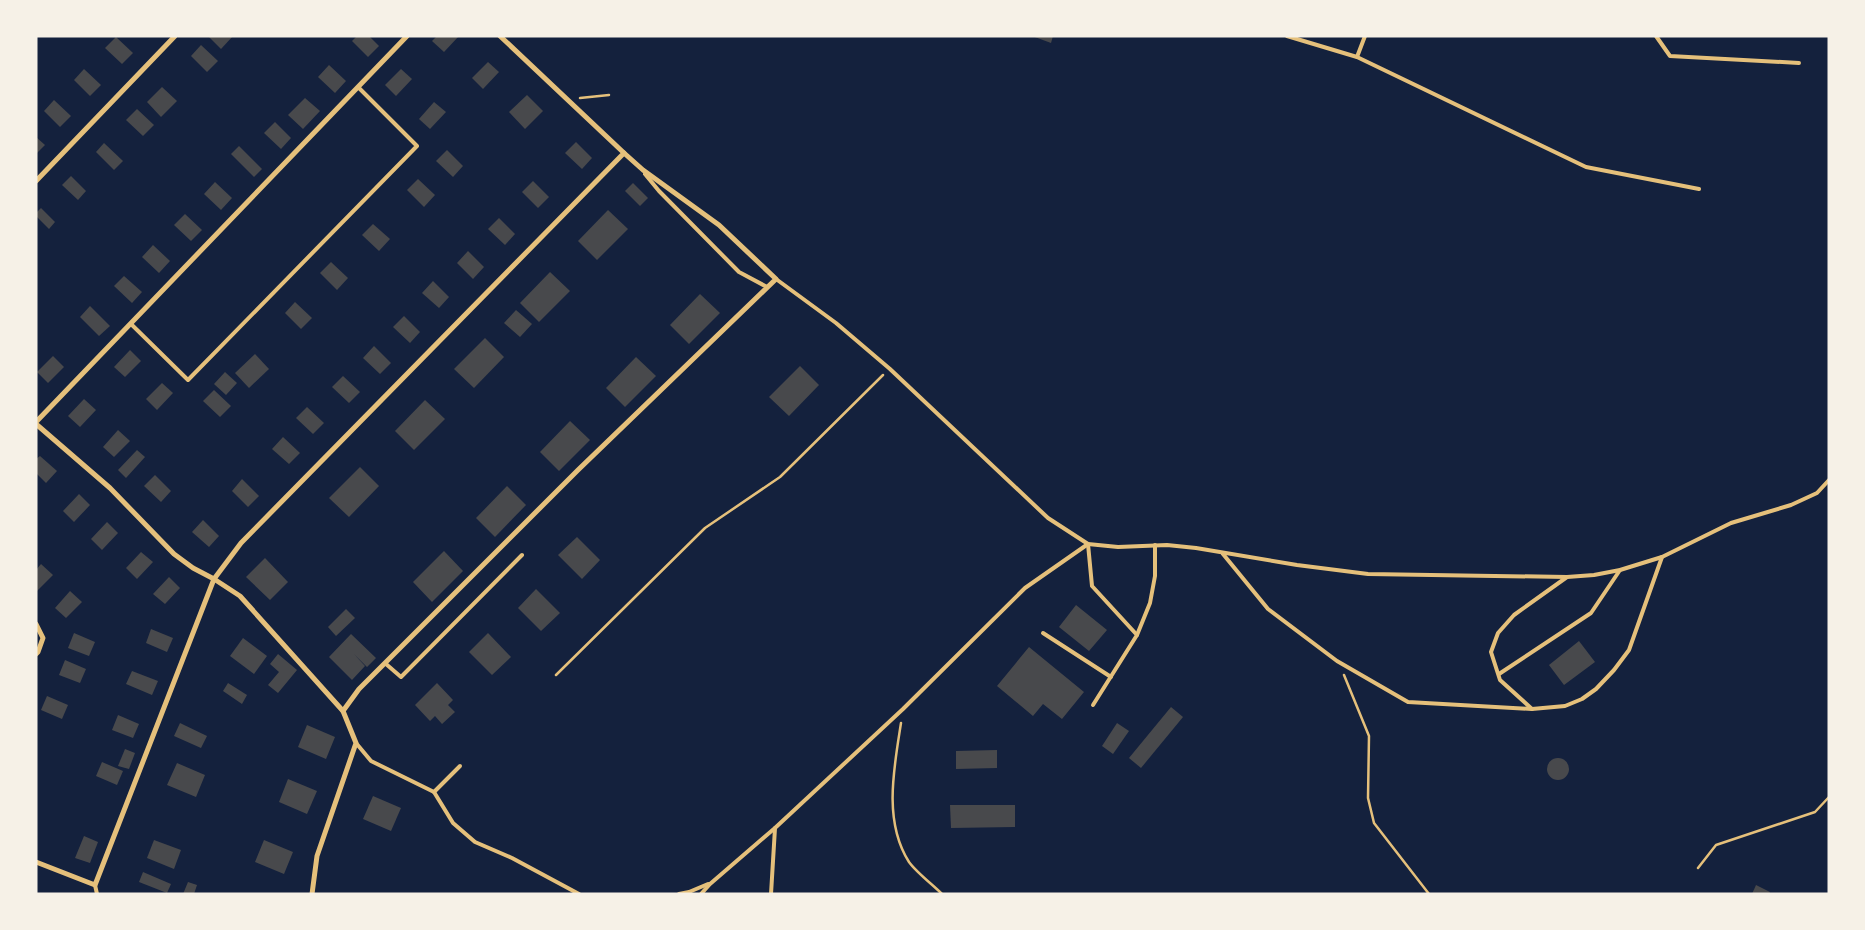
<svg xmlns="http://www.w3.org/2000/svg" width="1865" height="930" font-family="Helvetica,sans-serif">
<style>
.building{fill:#48494c}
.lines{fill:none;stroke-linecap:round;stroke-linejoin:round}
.path{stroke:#e5c07b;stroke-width:2.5}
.service{stroke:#e5c07b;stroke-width:4}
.minor{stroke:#e5c07b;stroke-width:5}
</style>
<rect width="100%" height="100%" fill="#14213d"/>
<g class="building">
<path d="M208 36H233L221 49Z"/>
<path d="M357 36H369L379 46 368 57 352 41Z"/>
<path d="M437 36H459L444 52 432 41Z"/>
<path d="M1032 36H1053L1051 43Z"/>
<path d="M116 37 133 53 122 64 105 48Z"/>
<path d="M201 45 218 61 207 72 191 56Z"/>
<path d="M488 62 499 72 483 89 472 78Z"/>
<path d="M329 65 346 81 335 93 318 77Z"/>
<path d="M84 69 101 85 90 96 74 80Z"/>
<path d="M401 69 412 79 396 96 385 85Z"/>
<path d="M162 87 177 101 161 117 147 102Z"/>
<path d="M527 95 543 111 525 129 509 112Z"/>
<path d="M305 98 320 111 303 129 288 115Z"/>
<path d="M54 100 71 116 60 127 44 111Z"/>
<path d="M434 102 446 112 430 129 419 119Z"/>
<path d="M137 109 154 125 143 136 126 120Z"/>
<path d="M275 122 291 138 281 149 264 133Z"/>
<path d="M36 137 45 145 36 154Z"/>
<path d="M576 142 592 158 582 169 565 153Z"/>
<path d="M104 143 123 161 114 170 96 152Z"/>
<path d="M239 146 262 169 254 177 231 154Z"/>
<path d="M447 150 463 166 453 177 436 161Z"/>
<path d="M71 176 86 191 78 200 62 185Z"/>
<path d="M418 179 435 195 424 207 407 190Z"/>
<path d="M533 181 549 197 538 208 522 192Z"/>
<path d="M215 182 232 198 221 210 204 194Z"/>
<path d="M633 183 648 198 640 206 625 191Z"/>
<path d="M41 208 55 222 49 229 36 216V213Z"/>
<path d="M608 210 628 229 597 260 578 241Z"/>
<path d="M185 214 202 230 191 241 174 225Z"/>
<path d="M499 218 515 234 505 245 488 229Z"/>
<path d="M373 224 390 239 379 251 362 235Z"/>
<path d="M153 245 170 261 159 273 142 257Z"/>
<path d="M468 251 484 267 473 279 457 263Z"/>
<path d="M331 262 348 278 337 290 320 273Z"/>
<path d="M550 272 570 291 539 322 520 303Z"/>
<path d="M124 276 142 292 132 303 114 286Z"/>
<path d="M433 281 449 297 439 308 422 293Z"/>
<path d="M700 294 720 313 689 344 670 325Z"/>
<path d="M295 302 312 318 301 329 285 313Z"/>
<path d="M90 306 110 326 99 336 80 317Z"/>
<path d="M516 310 532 324 520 337 504 323Z"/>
<path d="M404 316 420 332 410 343 393 327Z"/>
<path d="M485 338 504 357 474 388 454 369Z"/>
<path d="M374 346 391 363 380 374 363 358Z"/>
<path d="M130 350 141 361 125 377 114 367Z"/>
<path d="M255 354 269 369 249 388 235 373Z"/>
<path d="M53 356 64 367 48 383 37 372Z"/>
<path d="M636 357 656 376 625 407 606 388Z"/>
<path d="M800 366 819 385 789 416 769 397Z"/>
<path d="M225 372 237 383 226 395 214 384Z"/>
<path d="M343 376 360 392 349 403 332 387Z"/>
<path d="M162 383 173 393 157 410 146 399Z"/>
<path d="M214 390 231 406 220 417 203 401Z"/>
<path d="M84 399 96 410 80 427 68 416Z"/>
<path d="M425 400 445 419 414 450 395 431Z"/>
<path d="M307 407 324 423 313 434 296 418Z"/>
<path d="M570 421 590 440 559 471 540 452Z"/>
<path d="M118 430 130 441 114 457 103 447Z"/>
<path d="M283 437 300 453 289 464 272 449Z"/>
<path d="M137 450 145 457 126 478 118 470Z"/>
<path d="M40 456 57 471 46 483 36 473V459Z"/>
<path d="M360 467 379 486 349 517 329 498Z"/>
<path d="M155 475 171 491 161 502 144 486Z"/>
<path d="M242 479 259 496 248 507 232 491Z"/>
<path d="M507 486 526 505 495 537 476 518Z"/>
<path d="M79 494 90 505 74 522 63 511Z"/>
<path d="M203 520 219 536 209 547 192 532Z"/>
<path d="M107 522 118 533 102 550 91 539Z"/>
<path d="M577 537 600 560 582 579 558 555Z"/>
<path d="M444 551 463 571 432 602 413 582Z"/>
<path d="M141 552 153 562 137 579 126 568Z"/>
<path d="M265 558 288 582 270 600 246 577Z"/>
<path d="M41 564 53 575 36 592V570Z"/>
<path d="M169 577 180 588 165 604 153 594Z"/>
<path d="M536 589 560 613 541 631 518 608Z"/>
<path d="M70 591 82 602 66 618 55 608Z"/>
<path d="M1076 605 1107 630 1089 651 1059 627Z"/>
<path d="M346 609 355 618 336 636 328 627Z"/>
<path d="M151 629 173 638 167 652 146 643Z"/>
<path d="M74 633 95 642 89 656 68 648Z"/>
<path d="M488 633 511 657 492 675 469 652Z"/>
<path d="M351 634 376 658 367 667 354 654 365 666 352 680 329 657Z"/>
<path d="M243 638 267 656 254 674 230 656Z"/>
<path d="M1579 641 1595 662 1564 685 1549 665Z"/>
<path d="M1029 647 1084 692 1062 719 1043 704 1033 716 997 686Z"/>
<path d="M278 654 297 670 278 693 268 685 279 672 270 664Z"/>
<path d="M65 660 86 669 80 683 59 675Z"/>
<path d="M132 671 158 681 152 695 126 684Z"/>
<path d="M228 683 247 695 242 704 223 691Z"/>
<path d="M437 683 453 700 448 705 455 712 442 724 435 716 430 721 415 705Z"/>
<path d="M47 696 68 705 62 719 41 710Z"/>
<path d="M1171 707 1183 717 1141 768 1129 758Z"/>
<path d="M118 715 139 724 133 738 112 730Z"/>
<path d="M180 723 207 736 201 748 174 736Z"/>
<path d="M1117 723 1129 731 1113 754 1102 746Z"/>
<path d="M307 725 335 737 326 759 298 747Z"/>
<path d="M125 749 135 753 129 769 118 766Z"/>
<path d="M997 750V768L956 769V751Z"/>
<circle cx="1558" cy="769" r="11"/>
<path d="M102 762 123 771 117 785 96 776Z"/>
<path d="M177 763 205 775 196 797 167 785Z"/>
<path d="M288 779 317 791 307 814 279 802Z"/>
<path d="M373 796 401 808 391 831 363 819Z"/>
<path d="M950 805H1015V827L951 828Z"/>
<path d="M84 836 98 842 90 863 75 858Z"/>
<path d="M154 840 181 850 174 869 147 858Z"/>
<path d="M264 840 293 852 284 874 255 862Z"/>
<path d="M143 872 171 884 167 893 139 882Z"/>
<path d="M188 882 197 885 194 894H183Z"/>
<path d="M1756 885 1770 892 1769 894H1752Z"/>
</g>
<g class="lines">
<g class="path">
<path d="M580 98 609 95"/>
<path d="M556 675 705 528 780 477 883 375"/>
<path d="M1344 675 1369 736 1368 798 1374 823 1429 894"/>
<path d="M901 723C894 768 883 821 909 862 916 872 933 885 942 894"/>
<path d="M1698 868 1716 845 1815 812 1829 797"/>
</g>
<g class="service">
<path d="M1287 36 1357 57 1586 167 1699 189"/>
<path d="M1656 36 1670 56 1799 63"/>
<path d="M1357 57 1365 36"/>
<path d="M645 174 659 191 739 272 767 287"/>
<path d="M776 279 836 323 890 369 1048 518 1088 544 1118 547 1167 545 1196 548 1297 565 1368 574 1567 577 1594 575 1620 570 1662 557 1731 523 1791 505 1817 493 1829 480"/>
<path d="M131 324 188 380 417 146 359 88"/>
<path d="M1088 544 1092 586 1137 635 1093 705"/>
<path d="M1223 554 1268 609 1337 661 1408 702 1532 709 1565 706 1582 699 1596 689 1614 670 1629 650 1662 557"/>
<path d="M1043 633 1111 677"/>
<path d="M1137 635 1150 603 1155 576V545"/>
<path d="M386 664 401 677 522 555"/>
<path d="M1499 674 1591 613 1620 570"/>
<path d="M1532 709 1500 680 1491 652 1498 633 1514 615 1567 577"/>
<path d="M356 743 371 761 434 792 453 823 475 842 512 858 579 894"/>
<path d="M434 792 460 766"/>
<path d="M95 885 97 894"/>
<path d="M679 894 689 892 708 884"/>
<path d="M701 894 710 884 775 828 903 709 1025 588 1088 544"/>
<path d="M771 894 775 828"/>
</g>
<g class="minor">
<path d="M36 181 175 36"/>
<path d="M36 422 407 36"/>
<path d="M36 424 110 488 174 554 193 568 214 579 240 596 343 711"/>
<path d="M36 624 43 638 38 652 36 654"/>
<path d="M36 862 95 885 214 579 241 543 624 153 500 36"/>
<path d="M312 894 317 856 356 743 343 711 359 689 578 470 776 279 719 225 643 170 624 153"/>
</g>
</g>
<rect width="1865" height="930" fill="none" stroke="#f6f1e7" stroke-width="75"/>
</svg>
